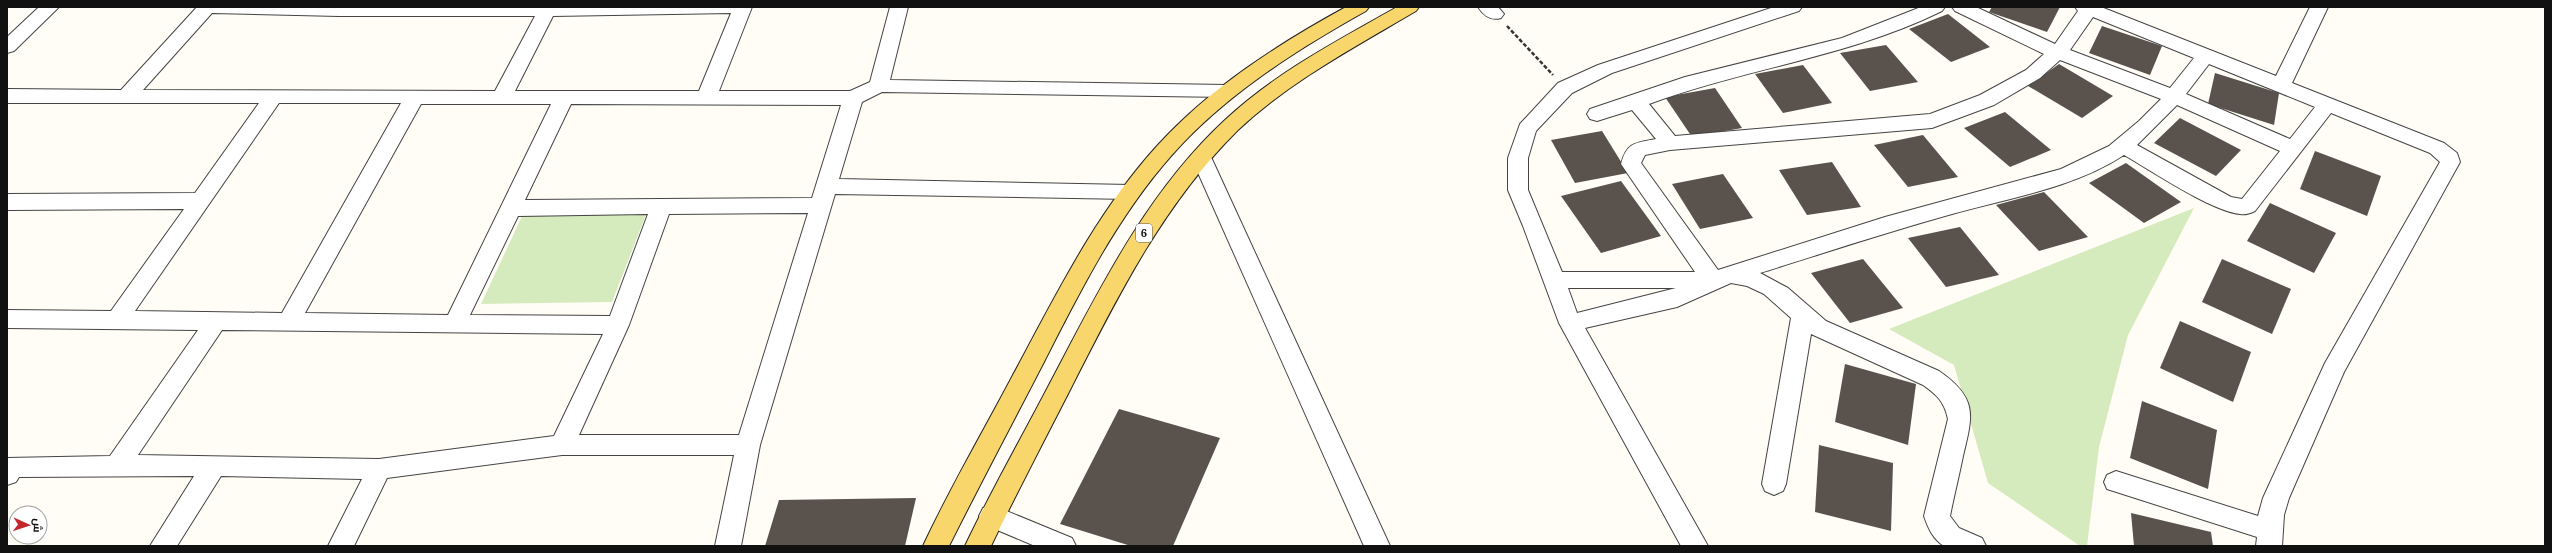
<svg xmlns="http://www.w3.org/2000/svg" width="2552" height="553" font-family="Lora,Cairo,serif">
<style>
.green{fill:#d5ebbd}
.building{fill:#5a524d}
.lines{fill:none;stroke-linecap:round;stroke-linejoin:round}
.minor-casing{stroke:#444;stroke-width:2}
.major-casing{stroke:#222;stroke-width:2}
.path{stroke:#333;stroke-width:2.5;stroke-dasharray:4 2;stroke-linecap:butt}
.minor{fill:#fff;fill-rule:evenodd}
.major{fill:#f9d66b;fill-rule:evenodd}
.labels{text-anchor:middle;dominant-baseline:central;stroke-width:4;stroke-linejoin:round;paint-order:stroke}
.shield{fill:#fff;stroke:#585858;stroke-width:1}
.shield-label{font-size:11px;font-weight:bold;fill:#111}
</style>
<rect width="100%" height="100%" fill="#fffdf5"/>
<g class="green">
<path d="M2194 208 2128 335 2099 447 2087 546H2080L1988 483 1954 365 1889 329Z"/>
<path d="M647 212 612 302 481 304 523 214Z"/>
</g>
<g class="building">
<path d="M1992 7H2060L2047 32 1989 12Z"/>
<path d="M1948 14 1990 47 1951 62 1909 29Z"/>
<path d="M2102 26 2162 46 2150 75 2089 53Z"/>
<path d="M1886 45 1918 82 1870 91 1840 53Z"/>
<path d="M2059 64 2113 96 2082 118 2028 86Z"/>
<path d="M1803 65 1832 103 1783 113 1755 74Z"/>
<path d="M2215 73 2279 93 2274 125 2208 104Z"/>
<path d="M1715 88 1742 128 1692 137 1665 97Z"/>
<path d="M2005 112 2051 150 2010 167 1964 128Z"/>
<path d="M2180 118 2241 150 2216 176 2154 143Z"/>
<path d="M1602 131 1628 173 1575 183 1551 140Z"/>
<path d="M1923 135 1958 177 1908 187 1874 145Z"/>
<path d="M2315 151 2381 176 2367 216 2300 189Z"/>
<path d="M1832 162 1861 207 1807 215 1779 170Z"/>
<path d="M2126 163 2181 202 2144 223 2089 183Z"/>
<path d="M1723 174 1753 218 1700 229 1672 184Z"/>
<path d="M1621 181 1661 236 1601 253 1561 196Z"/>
<path d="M2044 192 2088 237 2039 251 1996 205Z"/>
<path d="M2270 203 2336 233 2314 273 2247 241Z"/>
<path d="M1960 227 1999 275 1946 287 1908 238Z"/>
<path d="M1863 259 1903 308 1850 323 1811 273Z"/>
<path d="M2222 259 2291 289 2272 334 2202 302Z"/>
<path d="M2180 321 2251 352 2233 402 2160 368Z"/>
<path d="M1845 364 1916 384 1908 445 1835 422Z"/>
<path d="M2142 401 2217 430 2208 489 2130 458Z"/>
<path d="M1119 409 1220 438 1173 546H1131L1060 524Z"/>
<path d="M1819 445 1893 463 1891 531 1815 512Z"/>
<path d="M916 498 905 546H765L779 500Z"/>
<path d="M2131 513 2211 532 2213 546H2134Z"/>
</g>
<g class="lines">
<g class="minor-casing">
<g id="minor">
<path d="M39 7H59L14 51 7 53V37Z"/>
<path d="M197 7H752L719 91H850L870 82 890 7H908L890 80 1227 85 1234 86 1237 91 1234 96 1227 97 882 92 862 102 839 179 1130 185 1137 187 1140 192 1137 197 1130 199 835 194 760 445 741 546H715L734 455H562L387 478 354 546H328L362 479 221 476 177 546H150L194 476 19 477 16 482 7 485V458L110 456 198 330 7 328V310L111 311 184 209 7 210V194L195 193 259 103H7V89L121 90ZM212 13 339 16H535L495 91 143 90ZM731 13 699 91H515L553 16ZM279 103H401L282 313 135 311ZM421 104H551L448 315 305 313ZM571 104 841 105 812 198 525 200ZM808 213 739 435H579L629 325 669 214ZM648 214 610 316 470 315 518 216ZM222 330 603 334 554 436 379 459 138 455Z"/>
<path d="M1478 7H1498L1504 14 1501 18C1491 21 1484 16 1478 7Z"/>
<path d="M1774 7H1802L1799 11 1612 73 1572 93 1536 131 1528 158V190L1562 272H1695L1621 164C1627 142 1635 143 1656 139L1632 110 1597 121 1590 119 1587 114 1590 109 1685 77 1842 38 1921 7H1945L1942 11C1849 57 1746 68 1649 104L1675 136 1930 114 1980 95 2026 70 2044 54 1955 11 1952 7H1976L2055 44 2078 11 2075 7H2101L2276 76 2310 7H2328L2292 83 2444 143 2457 153 2460 162 2344 372 2289 498 2284 515 2282 546H2256L2257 537 2107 489 2104 482 2107 475 2116 471 2258 516 2263 498 2325 363 2440 162 2430 153 2331 113 2255 211C2251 213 2245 215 2240 214 2211 211 2152 171 2124 155 2074 188 2009 198 1952 214 1887 232 1824 253 1760 273L1788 288 1826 321 1939 371C1978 398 1973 415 1963 456 1959 476 1954 496 1950 516L1959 528 1982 538 1986 546H1944C1933 539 1928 528 1924 516L1948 419C1944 401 1937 395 1923 385L1811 334 1786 484 1783 491 1774 495 1765 491 1762 484 1791 318 1764 294 1747 286 1731 283 1677 307 1585 328 1708 546H1681L1559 323 1523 226 1508 190V158L1520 124 1558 83 1598 65ZM2093 17 2194 58 2170 88 2070 50ZM2060 60 2161 99 2139 121 2109 146 2061 169 1885 217 1718 270 1641 163 1645 155 1670 150 1932 128 1994 105 2040 78ZM2209 64 2315 107 2290 139 2186 94ZM2177 105 2280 151 2242 199 2231 197 2137 145ZM1568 288H1676L1577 313Z"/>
<path d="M1201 150 1208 152 1211 157 1390 546H1364L1191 157 1194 152Z"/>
<path d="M992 505 1072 538 1076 546H1035L983 524 979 516 983 508Z"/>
</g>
</g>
<g class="major-casing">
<g id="major">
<path d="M1346 7H1369L1366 11C1296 50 1225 95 1171 156 1118 216 1081 289 1045 360 1013 422 980 484 949 546H923C950 488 983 432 1013 375 1056 295 1096 213 1157 146 1210 88 1278 44 1346 7Z"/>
<path d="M1397 7H1419L1416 11C1355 47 1290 81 1238 130 1165 202 1118 295 1072 386 1045 439 1017 492 991 546H965C991 491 1021 439 1049 385 1098 292 1146 193 1225 120 1275 73 1337 41 1397 7Z"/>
</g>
</g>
<path class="path" d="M1507 26 1553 75"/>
<use href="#minor" class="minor"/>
<use href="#major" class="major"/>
</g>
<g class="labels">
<rect class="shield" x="1136" y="224" width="16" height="18" rx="3"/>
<g class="shield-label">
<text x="1144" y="233">6</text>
</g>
</g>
<rect width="2552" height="553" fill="none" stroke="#111111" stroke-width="16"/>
<g transform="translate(28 525) rotate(93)"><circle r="19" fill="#ffffff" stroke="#a0a0a0"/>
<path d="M0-3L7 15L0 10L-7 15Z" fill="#c4262e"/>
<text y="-6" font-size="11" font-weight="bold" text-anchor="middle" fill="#111111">ش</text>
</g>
</svg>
